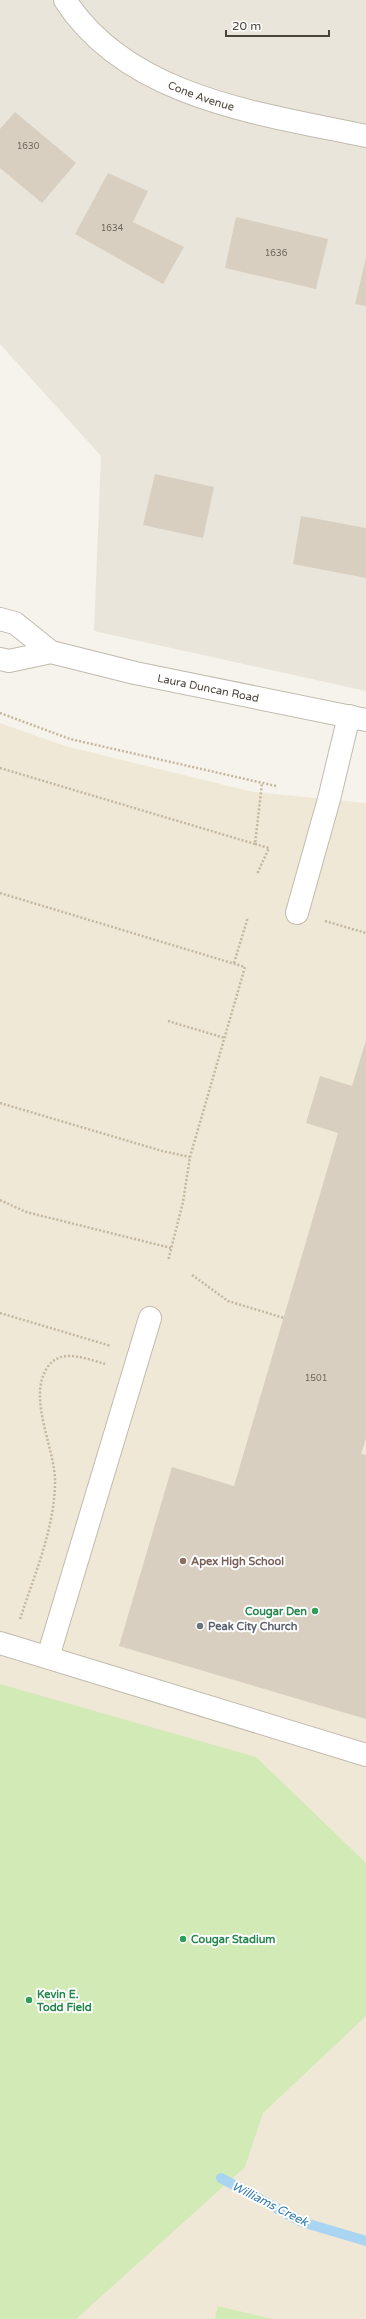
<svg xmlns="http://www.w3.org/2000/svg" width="366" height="2319" font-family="'Varela Round',sans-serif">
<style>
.residential{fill:#eae5da}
.education{fill:#efe8d6}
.green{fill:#d2eab5}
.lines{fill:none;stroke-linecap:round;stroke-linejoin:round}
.stream{stroke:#a9d4f2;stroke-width:10}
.building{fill:#d8cfc1}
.minor-casing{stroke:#c2bbae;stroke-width:24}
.path{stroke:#c4b79f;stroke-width:2.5;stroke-dasharray:2 2;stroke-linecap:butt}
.minor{stroke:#fff;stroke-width:22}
.education-dot{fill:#8d6e63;stroke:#fff;stroke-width:1.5}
.leisure-dot{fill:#2e9e5b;stroke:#fff;stroke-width:1.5}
.worship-dot{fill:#6b7280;stroke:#fff;stroke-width:1.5}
.labels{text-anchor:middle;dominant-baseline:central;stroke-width:4;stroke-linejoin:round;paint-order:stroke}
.number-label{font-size:9px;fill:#6e675b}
.street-label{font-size:11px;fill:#4b4439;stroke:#fff}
.education-label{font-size:11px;font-weight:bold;fill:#785e54;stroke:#fff;text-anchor:start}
.leisure-label{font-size:11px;font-weight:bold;fill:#27864d;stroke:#fff;text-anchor:start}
.worship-label{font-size:11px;font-weight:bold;fill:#5b616d;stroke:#fff;text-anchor:start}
.water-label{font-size:12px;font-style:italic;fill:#2e7ab2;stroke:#fff}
</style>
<rect width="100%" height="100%" fill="#f6f3ec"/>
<path class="residential" d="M0 0H366V691L94 631 101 456 0 344Z"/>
<path class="education" d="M0 723 65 746 253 792 366 803V2319H0Z"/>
<g class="green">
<path d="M0 1684 256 1757 366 1863V2016L263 2113 245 2167 76 2319H0Z"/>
<path d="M218 2306 272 2319H215Z"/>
</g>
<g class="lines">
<path class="stream" d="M221 2178 302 2222 366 2241"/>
</g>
<g class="building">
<path d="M15 112 76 163 42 203 0 168V129Z"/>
<path d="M108 173 148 191 133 222 184 247 163 284 75 234Z"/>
<path d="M236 217 328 239 316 289 225 268Z"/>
<path d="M366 258V306L355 304Z"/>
<path d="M155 474 214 487 203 538 143 525Z"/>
<path d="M301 516 366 528V578L293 564Z"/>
<path d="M366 1040V1438L361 1454 366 1455V1719L119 1646 172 1467 234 1486 338 1133 306 1123 320 1076 352 1086Z"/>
</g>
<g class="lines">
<g class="minor-casing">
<g id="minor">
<path id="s1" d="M65 0C128 98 262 114 366 136"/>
<path id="s2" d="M0 619 15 623 51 652 135 673 366 720"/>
<path d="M0 659 9 661 51 652"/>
<path d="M297 913 329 799 349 716"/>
<path d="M0 1643 366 1755"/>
<path d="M48 1657 150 1318"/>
</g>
</g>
<g class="path">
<path d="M0 713 70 739 276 786"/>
<path d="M0 768 255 844 262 783"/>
<path d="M255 844 269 848 257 874"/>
<path d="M0 893 245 967 190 1157 183 1202 168 1261"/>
<path d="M325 921 366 933"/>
<path d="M234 963 248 917"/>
<path d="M168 1021 225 1038"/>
<path d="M0 1103 162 1151 190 1157"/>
<path d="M0 1200 26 1212 171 1248"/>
<path d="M192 1275 228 1301 284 1318"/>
<path d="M0 1313 111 1346"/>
<path d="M20 1619C34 1576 54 1530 55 1484 56 1449 27 1399 47 1368 60 1347 87 1359 105 1364"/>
</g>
<use href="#minor" class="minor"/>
</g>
<circle class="education-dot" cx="183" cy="1561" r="4"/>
<g class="leisure-dot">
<circle cx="315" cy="1611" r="4"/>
<circle cx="183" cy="1939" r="4"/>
<circle cx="29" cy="2000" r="4"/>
</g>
<circle class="worship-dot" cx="200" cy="1626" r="4"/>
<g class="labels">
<g class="number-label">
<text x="28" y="146">1630</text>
<text x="112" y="228">1634</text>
<text x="276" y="253">1636</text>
<text x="316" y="1378">1501</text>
</g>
<g class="street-label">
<text stroke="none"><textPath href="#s1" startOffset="170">Cone Avenue</textPath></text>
<text stroke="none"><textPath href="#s2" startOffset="223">Laura Duncan Road</textPath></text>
</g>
<g class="education-label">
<text x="191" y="1561">Apex High School</text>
</g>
<g class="leisure-label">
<text x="307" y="1611" text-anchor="end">Cougar Den</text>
<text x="191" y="1939">Cougar Stadium</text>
<text x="37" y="1994">Kevin E.<tspan x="37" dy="13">Todd Field</tspan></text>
</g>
<g class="worship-label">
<text x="208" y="1626">Peak City Church</text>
</g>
<g class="water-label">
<text transform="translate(270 2204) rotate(27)">Williams Creek</text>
</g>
</g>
<path d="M226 30v6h103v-6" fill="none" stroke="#4b4439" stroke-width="2"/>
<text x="232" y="30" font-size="12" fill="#4b4439" stroke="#ffffff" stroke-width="3" paint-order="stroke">20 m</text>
</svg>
